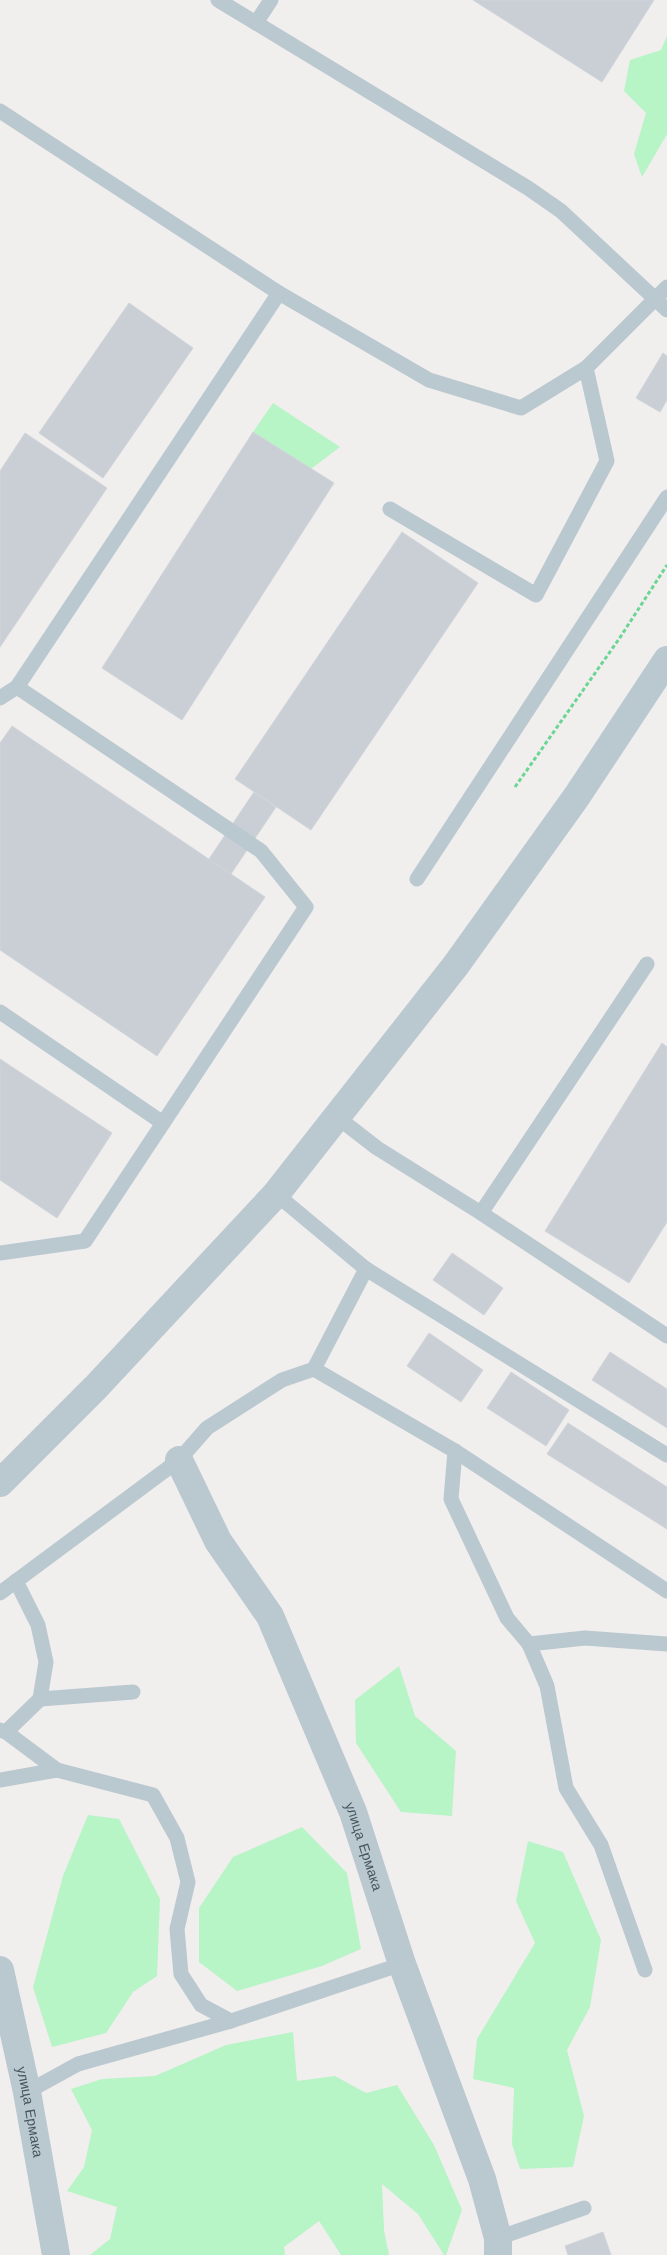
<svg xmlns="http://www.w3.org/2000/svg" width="667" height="2255" font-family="'Work Sans',sans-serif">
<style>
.green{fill:#b7f4c6}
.building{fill:#c9cfd4;stroke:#d1d5db}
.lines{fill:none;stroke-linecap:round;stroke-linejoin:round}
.path{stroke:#6bd693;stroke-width:3;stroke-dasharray:4 2.5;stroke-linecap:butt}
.service{stroke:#bac8cf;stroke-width:15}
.minor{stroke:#bac8cf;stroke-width:28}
.tertiary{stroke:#bac8cf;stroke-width:28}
.labels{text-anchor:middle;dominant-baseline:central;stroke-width:4;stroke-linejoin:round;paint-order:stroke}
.street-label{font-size:14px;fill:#44555e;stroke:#fff}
</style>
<rect width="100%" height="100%" fill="#f1eeee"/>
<g class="green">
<path d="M667 36V134L642 177 634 154 646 113 624 91 630 60 661 50Z"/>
<path d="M273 403 340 447 311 469 253 432Z"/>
<path d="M399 1666 415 1716 456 1751 452 1816 401 1812 356 1743 355 1700Z"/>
<path d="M88 1815 119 1819 160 1899 157 1976 133 1992 106 2033 52 2047 33 1987 63 1876Z"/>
<path d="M302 1827 347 1873 361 1949 322 1966 237 1991 199 1962V1908L233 1857Z"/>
<path d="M528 1841 563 1852 601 1940 590 2007 567 2050 584 2116 573 2167 520 2169 512 2144 514 2088 473 2079 477 2039 535 1943 516 1901Z"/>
<path d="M293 2032 297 2081 335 2076 366 2093 397 2085 434 2145 462 2210 446 2255H444L418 2214 382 2184 384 2230 389 2255H341L319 2221 284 2247 285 2255H90L110 2239 117 2207 67 2191 84 2167 92 2130 71 2089 102 2079 155 2076 226 2045Z"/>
</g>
<g class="building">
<path d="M473 0H654L602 82Z"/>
<path d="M129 303 193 348 103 478 39 433Z"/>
<path d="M663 353 667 356V400L660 412 636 398Z"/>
<path d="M253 432 334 483 182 720 102 668Z"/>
<path d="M25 433 107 488 0 647V471Z"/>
<path d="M402 532 478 583 311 830 235 779Z"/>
<path d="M12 726 265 897 157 1056 0 950V743Z"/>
<path d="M254 792 276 807 231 874 209 859Z"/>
<path d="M662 1043 667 1047V1222L629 1283 545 1231Z"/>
<path d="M0 1059 112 1133 57 1218 0 1180Z"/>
<path d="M452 1253 503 1288 484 1315 433 1280Z"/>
<path d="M429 1333 483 1370 461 1402 407 1366Z"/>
<path d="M610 1352 667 1389V1428L592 1380Z"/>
<path d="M511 1372 569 1410 546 1446 487 1408Z"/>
<path d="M568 1423 667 1487V1529L547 1454Z"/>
<path d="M603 2232 611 2255H568L565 2246Z"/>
</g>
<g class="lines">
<path class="path" d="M515 787 619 639 667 565"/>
<g class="service">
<path d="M218 0 528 188 561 211 667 310"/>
<path d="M256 23 271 0"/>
<path d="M0 111 279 293 429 380 521 408 586 368 667 287"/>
<path d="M390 509 536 595 607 461 586 368"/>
<path d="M0 698 17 687 279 293"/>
<path d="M417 879 667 497"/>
<path d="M0 1012 163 1123"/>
<path d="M337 1117 377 1148 481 1213 667 1336"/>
<path d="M276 1194 366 1269 667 1455"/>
<path d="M481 1213 647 964"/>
<path d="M0 1253 85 1241 306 907 261 851 17 687"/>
<path d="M314 1369 455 1451 667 1591"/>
<path d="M455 1451 451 1499 507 1618 529 1644 547 1686 566 1788 601 1845 645 1970"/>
<path d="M0 1593 179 1460 207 1428 282 1380 314 1369 366 1269"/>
<path d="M529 1644 585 1638 667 1644"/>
<path d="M40 1699 133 1692"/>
<path d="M0 1730 6 1732 57 1770"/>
<path d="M6 1732 40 1699 46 1662 38 1625 16 1581"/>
<path d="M0 1780 57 1770 153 1795 177 1838 188 1882 177 1929 181 1974 201 2005 231 2021"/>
<path d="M27 2092 78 2064 231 2021 402 1964"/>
<path d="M498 2238 584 2208"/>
</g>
<g class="minor">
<path id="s1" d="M179 1460 218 1541 270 1616 353 1812 402 1964 482 2179 498 2238V2255"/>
<path id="s2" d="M0 1970 27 2092 56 2255"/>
</g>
<path class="tertiary" d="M0 1483 96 1387 276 1194 456 965 577 796 667 660"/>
</g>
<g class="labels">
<g class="street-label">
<text stroke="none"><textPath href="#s1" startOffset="430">улица Ермака</textPath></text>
<text stroke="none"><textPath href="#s2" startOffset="145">улица Ермака</textPath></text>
</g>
</g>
</svg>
